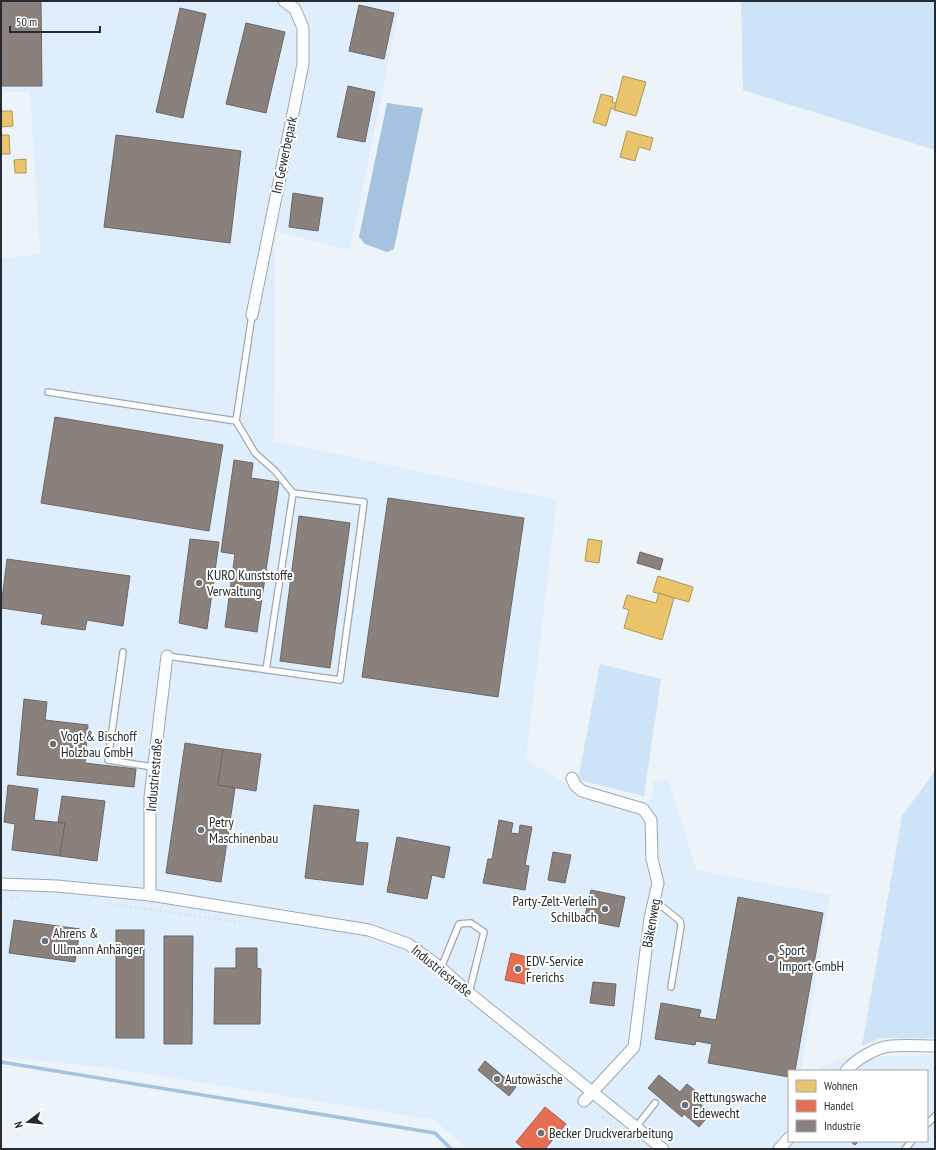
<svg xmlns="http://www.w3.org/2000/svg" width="936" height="1150" font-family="'PT Sans Narrow',sans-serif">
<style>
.built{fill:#dfeefc}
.green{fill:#cde4f8}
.water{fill:#a4c3df}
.homes{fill:#e9c46a;stroke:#ae9659}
.shops{fill:#e76f51;stroke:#ad5b47}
.industry{fill:#8a817c;stroke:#6c6765}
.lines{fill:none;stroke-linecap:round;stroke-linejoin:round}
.stream{stroke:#a4c3df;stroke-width:3.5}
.lane-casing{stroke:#a1a7ab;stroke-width:8}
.street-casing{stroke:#a1a7ab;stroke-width:13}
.path{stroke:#dcdfe0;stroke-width:2;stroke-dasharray:2 3;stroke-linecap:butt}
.lane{stroke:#fcfdfe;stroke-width:5.5}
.street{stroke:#fcfdfe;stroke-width:11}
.poi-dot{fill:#6b7176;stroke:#fff;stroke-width:1.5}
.labels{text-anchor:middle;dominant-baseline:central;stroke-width:4;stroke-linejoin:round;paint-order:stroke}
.street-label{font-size:14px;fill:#252b30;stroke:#fff}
.poi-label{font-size:14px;fill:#252b30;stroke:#fff;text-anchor:start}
</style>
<rect width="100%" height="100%" fill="#ecf3f9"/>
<path class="built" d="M1 1H401L350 250 275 231 274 441 557 500 526 759 559 780 637 815 651 801 654 780 669 781 696 870 830 895 801 1071H789V1141H927V1071H814L845 1057 935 1055V1149H466L435 1120 104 1067 1 1057V259L40 254 30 92H1Z"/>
<g class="green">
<path d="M741 1H935V150L743 90Z"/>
<path d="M600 664 661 679 644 796 578 780Z"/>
<path d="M935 771V1035L934 1038H881L862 1046 902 816Z"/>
</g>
<path class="water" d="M387 103 423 108 394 249 387 252 365 244 359 237Z"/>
<g class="homes">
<path d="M623 76 646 82 636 116 614 110Z"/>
<path d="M601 94 613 97 612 102 616 103 615 109 611 108 606 126 593 122Z"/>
<path d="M1 111H12L13 126 1 127Z"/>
<path d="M627 131 653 138 650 150 639 147 635 161 620 157Z"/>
<path d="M1 135H9L10 154H1Z"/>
<path d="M26 159V173H15L14 160Z"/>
<path d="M588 539 602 541 599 563 585 561Z"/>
<path d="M658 576 693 587 689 602 653 592Z"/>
<path d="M659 593 674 598 662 640 624 628 629 610 623 608 627 595 656 603Z"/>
</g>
<g class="shops">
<path d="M511 953 531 958 525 984 505 980Z"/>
<path d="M545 1107 566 1124 545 1149H524L516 1142Z"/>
</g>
<g class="industry">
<path d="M1 1H41L42 86H1Z"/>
<path d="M359 5 394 13 384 59 349 51Z"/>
<path d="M180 8 206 14 183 118 156 112Z"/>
<path d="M246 23 285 32 266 113 226 104Z"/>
<path d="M348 86 375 92 365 142 337 137Z"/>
<path d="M116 135 241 151 230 243 104 227Z"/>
<path d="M293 193 323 198 318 231 289 227Z"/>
<path d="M55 417 223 445 209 531 41 503Z"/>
<path d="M234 460 253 463 251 478 279 482 257 632 225 627 235 554 221 552Z"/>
<path d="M388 498 524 518 498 697 362 677Z"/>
<path d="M299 516 350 523 330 668 280 661Z"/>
<path d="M190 539 219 542 207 629 179 623Z"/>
<path d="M640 552 663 559 660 570 637 563Z"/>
<path d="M7 559 130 576 123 626 87 620 85 630 41 624 43 614 1 608Z"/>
<path d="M24 699 47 702 45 720 88 725 85 763 136 769 134 787 17 775Z"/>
<path d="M185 743 223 749 218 785 235 788 221 882 166 873Z"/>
<path d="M223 749 261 754 256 791 218 785Z"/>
<path d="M8 785 38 789 34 820 65 823 60 856 12 850 15 824 4 822Z"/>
<path d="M62 796 105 801 97 861 60 856 65 823 58 822Z"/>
<path d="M314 805 359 810 355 842 368 843 363 885 305 878Z"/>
<path d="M499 820 513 823 511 833 519 834 520 825 532 827 525 865 529 866 525 890 483 883 488 859H492Z"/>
<path d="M397 837 450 847 444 878 432 875 427 899 387 892Z"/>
<path d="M553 852 571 855 565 883 548 880Z"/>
<path d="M591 890 625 897 619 927 584 920Z"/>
<path d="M738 897 823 913 795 1071H789V1077L708 1063 712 1044 696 1041 695 1045 655 1039 661 1003 701 1010 699 1017 716 1020Z"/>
<path d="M14 920 80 929 75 962 9 953Z"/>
<rect x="116" y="930" width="28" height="108"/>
<path d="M164 936H193L192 1044H164Z"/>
<path d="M236 948H257V968L261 969 260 1024H214L215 968H236Z"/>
<path d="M593 982 616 984 614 1006 590 1003Z"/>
<path d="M485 1061 516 1087 509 1096 478 1070Z"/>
<path d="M659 1075 680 1092 687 1084 697 1092 692 1097 711 1113 699 1127 684 1114 682 1117 648 1088Z"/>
<path d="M850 1141H859L855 1145Z"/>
</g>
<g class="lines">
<path class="stream" d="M1 1062 435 1133 451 1149"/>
<g class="lane-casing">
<g id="lane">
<path d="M48 392 236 421 252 315"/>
<path d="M236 421 255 453 275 471 293 493"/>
<path d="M123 652 108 760 153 767"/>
<path d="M167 656 340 680 364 502 293 493 266 670"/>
<path d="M654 900 680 921 681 926 671 987"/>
<path d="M441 968 459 924 471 923 484 932 469 993"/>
<path d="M927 1124 935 1116"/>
<path d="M636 1127 655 1103"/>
<path d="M905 1149 912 1141"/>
</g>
</g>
<g class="street-casing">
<g id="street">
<path d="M252 315 303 64V28L295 9 284 1"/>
<path d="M572 778 575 785 582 791 643 809 651 820 652 859 658 883 650 918 634 1047 584 1101"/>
<path d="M1 884 57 886 150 895 369 930 408 944 441 968 469 993 663 1149"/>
<path d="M150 895V797L167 656"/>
<path d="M846 1071C855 1060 876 1047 891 1046 906 1045 921 1046 935 1046"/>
<path d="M779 1149 789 1138"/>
</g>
</g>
<g class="path">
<path d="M1 900 9 898 19 897"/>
<path d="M105 903 245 923"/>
<path d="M603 1117 641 1149"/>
</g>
<use href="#lane" class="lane"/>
<use href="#street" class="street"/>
</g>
<g class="poi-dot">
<circle cx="199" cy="583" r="4"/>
<circle cx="53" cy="744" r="4"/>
<circle cx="201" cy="830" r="4"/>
<circle cx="605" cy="909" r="4"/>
<circle cx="45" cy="941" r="4"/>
<circle cx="771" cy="958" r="4"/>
<circle cx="518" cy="969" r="4"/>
<circle cx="497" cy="1079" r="4"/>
<circle cx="685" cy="1105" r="4"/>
<circle cx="541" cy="1133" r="4"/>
</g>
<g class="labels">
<g class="street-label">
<text transform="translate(284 155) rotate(-78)">Im Gewerbepark</text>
<text transform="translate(154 775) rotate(-85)">Industriestraße</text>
<text transform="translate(651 923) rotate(-80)">Bäkenweg</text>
<text transform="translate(442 971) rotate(39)">Industriestraße</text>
</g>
<g class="poi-label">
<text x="207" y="575">KURO Kunststoffe<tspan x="207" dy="16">Verwaltung</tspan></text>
<text x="61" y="736">Vogt &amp; Bischoff<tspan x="61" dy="16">Holzbau GmbH</tspan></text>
<text x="209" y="822">Petry<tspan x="209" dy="16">Maschinenbau</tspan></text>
<text x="597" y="901" text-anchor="end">Party-Zelt-Verleih<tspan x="597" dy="16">Schilbach</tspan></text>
<text x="53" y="933">Ahrens &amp;<tspan x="53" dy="16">Ullmann Anhänger</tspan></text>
<text x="779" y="950">Sport<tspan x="779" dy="16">Import GmbH</tspan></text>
<text x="526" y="961">EDV-Service<tspan x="526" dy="16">Frerichs</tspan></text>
<text x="505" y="1079">Autowäsche</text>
<text x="693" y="1097">Rettungswache<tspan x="693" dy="16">Edewecht</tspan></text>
<text x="549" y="1133">Becker Druckverarbeitung</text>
</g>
</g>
<rect width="936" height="1150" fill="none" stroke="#252b30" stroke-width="4"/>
<rect x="788" y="1070" width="140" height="72" fill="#ffffff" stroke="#a8aaac"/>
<rect x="796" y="1080" width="20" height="12" fill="#e9c46a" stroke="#a8aaac"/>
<text x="824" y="1090" font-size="12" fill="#252b30">Wohnen</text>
<rect x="796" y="1100" width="20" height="12" fill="#e76f51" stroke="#a8aaac"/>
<text x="824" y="1110" font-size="12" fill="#252b30">Handel</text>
<rect x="796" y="1120" width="20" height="12" fill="#8a817c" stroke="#a8aaac"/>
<text x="824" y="1130" font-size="12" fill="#252b30">Industrie</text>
<g transform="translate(28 1122) rotate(254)" stroke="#ffffff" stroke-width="3" paint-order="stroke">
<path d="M0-3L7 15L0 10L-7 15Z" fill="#252b30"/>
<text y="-6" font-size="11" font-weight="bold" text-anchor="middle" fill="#252b30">N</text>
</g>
<path d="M10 26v6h90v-6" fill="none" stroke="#252b30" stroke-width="2"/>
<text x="16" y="26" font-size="12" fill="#252b30" stroke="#ffffff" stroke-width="3" paint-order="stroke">50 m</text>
</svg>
